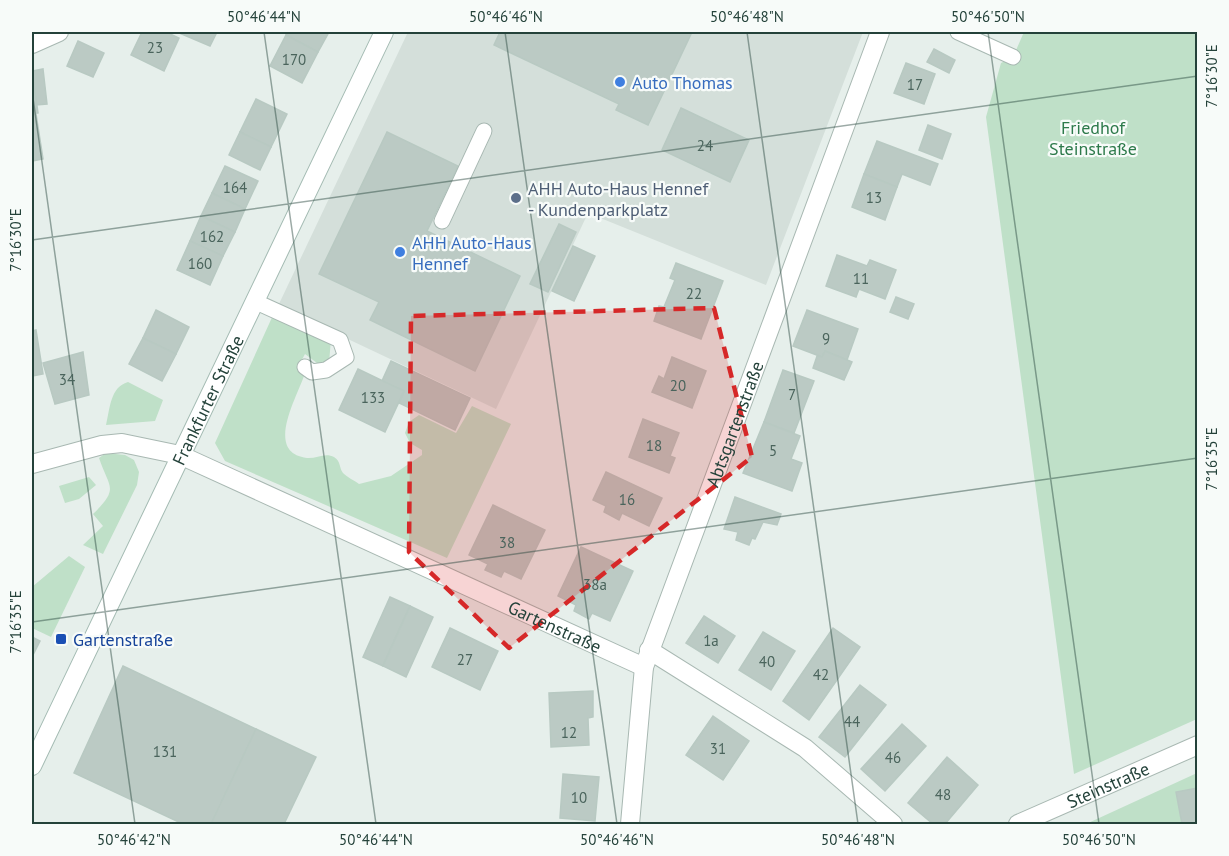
<svg xmlns="http://www.w3.org/2000/svg" width="1229" height="856" font-family="'PT Sans',sans-serif">
<style>
.built{fill:#d4dfda}
.green{fill:#bfe0c8}
.building{fill:#bbcac4;stroke:#b8c9c2;stroke-width:1.5}
.lines{fill:none;stroke-linecap:round;stroke-linejoin:round}
.lane-casing{stroke:#a8b8b2;stroke-width:17}
.street-casing{stroke:#a8b8b2;stroke-width:20}
.secondary-casing{stroke:#a4bbb3;stroke-width:20}
.lane{stroke:#fff;stroke-width:15}
.street{stroke:#fff;stroke-width:18}
.secondary{stroke:#fff;stroke-width:18}
.marked{fill:#d62828;fill-opacity:0.2;stroke:#d62828;stroke-width:4.5;stroke-dasharray:12 8;stroke-linejoin:round}
.ticks{fill:none;stroke:#24423a;stroke-width:1.5;stroke-opacity:0.45}
.shop-dot{fill:#3f7fe0;stroke:#f7fbf9;stroke-width:2}
.service-dot{fill:#5c6f8a;stroke:#f7fbf9;stroke-width:2}
.transit-dot{fill:#1a4fb4;stroke:#f7fbf9;stroke-width:2}
.labels{text-anchor:middle;dominant-baseline:central;stroke-width:4.5;stroke-linejoin:round;paint-order:stroke}
.number-label{font-size:15px;fill:#4a645c}
.shop-label{font-size:18px;fill:#366cbe;stroke:#f7fbf9;text-anchor:start}
.park-label{font-size:18px;fill:#2d7a4b;stroke:#f7fbf9}
.service-label{font-size:18px;fill:#4e5e75;stroke:#f7fbf9;text-anchor:start}
.street-label{font-size:18px;fill:#24423a;stroke:#f7fbf9}
.transit-label{font-size:18px;fill:#164399;stroke:#f7fbf9;text-anchor:start}
.neatline{fill:none;stroke:#24423a;stroke-width:2}
.ticks-label{font-size:15px;text-anchor:middle;fill:#24423a}
</style>
<rect width="100%" height="100%" fill="#e6efeb"/>
<path class="built" d="M408 32H863L766 285 588 213 496 409 278 306Z"/>
<g class="green">
<path d="M1024 32H1197V719L1074 774 986 117 1001 63 1013 57Z"/>
<path d="M274 313 331 339 329 363 321 366 305 354 298 367 304 376C295 401 265 453 307 458 316 459 325 452 334 457 341 461 339 468 343 473 347 477 355 481 359 484L391 476 422 455V450L410 443 405 433 409 422 419 415 456 433 472 406 511 424 447 558 225 461 215 443Z"/>
<path d="M128 382 163 400 155 421 106 425C110 409 110 387 128 382Z"/>
<path d="M106 453 125 455 134 460 139 472 137 485 103 554 83 545 103 526 93 514C120 488 109 488 99 458Z"/>
<path d="M89 477 96 485 79 499 65 503 59 486Z"/>
<path d="M69 556 85 567 51 637 32 628V587Z"/>
<path d="M1197 773V824H1086Z"/>
</g>
<g class="building">
<path d="M142 32H166L179 38 164 71 131 55Z"/>
<path d="M177 32H217L210 46Z"/>
<path d="M288 32H329L318 52 286 35Z"/>
<path d="M500 32H692L648 125 616 110 619 104 494 45Z"/>
<path d="M286 35 318 52 302 83 270 66Z"/>
<path d="M78 41 104 53 93 77 67 66Z"/>
<path d="M934 49 955 60 949 73 927 62Z"/>
<path d="M906 63 935 74 924 104 894 93Z"/>
<path d="M43 69 47 104 36 105 32 71Z"/>
<path d="M32 72 38 113 32 114Z"/>
<path d="M256 99 287 114 271 147 240 132Z"/>
<path d="M681 108 749 140 730 182 662 150Z"/>
<path d="M32 114H36L43 159 32 161Z"/>
<path d="M928 125 951 134 942 159 919 150Z"/>
<path d="M240 132 271 147 260 170 229 155Z"/>
<path d="M387 132 458 166 427 231 520 276 475 371 370 320 379 302 319 274Z"/>
<path d="M877 141 938 164 930 185 902 174 897 187 864 174Z"/>
<path d="M225 166 258 181 245 209 212 193Z"/>
<path d="M864 174 897 187 885 220 852 207Z"/>
<path d="M212 193 245 209 235 232 201 216Z"/>
<path d="M201 216 235 232 223 256 190 241Z"/>
<path d="M559 224 576 232 548 292 530 284Z"/>
<path d="M190 241 223 256 210 285 177 270Z"/>
<path d="M573 246 595 256 574 301 552 291Z"/>
<path d="M837 255 867 266 870 260 896 270 885 299 859 289 856 297 826 286Z"/>
<path d="M676 263 723 281 701 339 654 321 659 306 664 307 675 280 670 278Z"/>
<path d="M896 297 914 304 908 319 890 312Z"/>
<path d="M156 310 189 327 176 354 143 338Z"/>
<path d="M807 310 858 329 847 360 825 351 822 357 793 346Z"/>
<path d="M36 330 43 374 32 376V331Z"/>
<path d="M143 338 176 354 162 381 129 364Z"/>
<path d="M825 351 852 362 844 380 813 368 817 356 822 357Z"/>
<path d="M83 352 89 395 55 404 43 363Z"/>
<path d="M672 357 706 371 692 408 652 392 659 376 664 379Z"/>
<path d="M391 361 470 398 455 430 399 403 404 391 382 381Z"/>
<path d="M358 369 404 391 385 432 339 410Z"/>
<path d="M783 370 814 381 794 433 764 422Z"/>
<path d="M643 419 679 433 670 456 675 458 669 473 629 457Z"/>
<path d="M764 422 800 436 791 459 802 463 792 491 743 473Z"/>
<path d="M606 472 662 498 649 526 622 513 619 520 604 512 606 506 593 500Z"/>
<path d="M735 497 781 514 777 525 763 522 755 539 752 538 749 545 736 540 738 532 724 529Z"/>
<path d="M493 505 545 530 521 579 504 571 501 577 485 570 488 564 469 555Z"/>
<path d="M581 547 633 571 610 621 592 613 589 619 574 611 576 605 558 596Z"/>
<path d="M390 597 410 606 383 666 363 657Z"/>
<path d="M410 606 433 617 406 677 383 666Z"/>
<path d="M704 616 735 636 718 663 686 643Z"/>
<path d="M450 628 498 651 480 690 432 667Z"/>
<path d="M833 628 860 647 809 720 783 701Z"/>
<path d="M763 632 795 651 771 690 739 670Z"/>
<path d="M32 637 40 641 32 657Z"/>
<path d="M123 666 256 729 211 824H183L74 773Z"/>
<path d="M860 685 886 705 845 757 819 737Z"/>
<path d="M593 691V717L588 718 589 745 551 747 549 693Z"/>
<path d="M713 716 749 741 723 780 686 755Z"/>
<path d="M902 724 926 746 885 791 861 769Z"/>
<path d="M256 729 316 757 284 824H211Z"/>
<path d="M947 757 978 785 945 824H933L908 803Z"/>
<path d="M563 774 599 777 595 821 560 818Z"/>
<path d="M1198 788V824H1182L1176 792Z"/>
</g>
<g class="lines">
<g class="lane-casing">
<g id="lane">
<path d="M958 32 1013 57"/>
<path d="M442 221 484 131"/>
<path d="M254 301 340 340 346 357 326 370 312 372 305 367"/>
</g>
</g>
<g class="street-casing">
<g id="street">
<path d="M32 44 59 32"/>
<path id="s1" d="M32 464 102 445 122 443 180 455 644 667"/>
<path d="M649 650 805 748 893 824"/>
<path id="s2" d="M630 824 644 667 880 32"/>
<path id="s3" d="M1018 824 1198 745"/>
</g>
</g>
<g class="secondary-casing">
<g id="secondary">
<path id="s4" d="M32 766 384 32"/>
</g>
</g>
<use href="#lane" class="lane"/>
<use href="#street" class="street"/>
<use href="#secondary" class="secondary"/>
</g>
<path class="marked" d="M714 308 752 457 509 648 409 552 411 316Z"/>
<path class="ticks" d="M264 32 376 824M505 32 617 824M747 32 858 824M988 32 1099 824M32 91 135 824M32 240 1198 76M32 622 1198 458"/>
<g class="shop-dot">
<circle cx="620" cy="82" r="6"/>
<circle cx="400" cy="252" r="6"/>
</g>
<circle class="service-dot" cx="516" cy="198" r="6"/>
<rect class="transit-dot" x="55" y="633" width="12" height="12" rx="3"/>
<g class="labels">
<g class="number-label">
<text x="155" y="47">23</text>
<text x="294" y="59">170</text>
<text x="915" y="84">17</text>
<text x="705" y="145">24</text>
<text x="235" y="187">164</text>
<text x="874" y="197">13</text>
<text x="212" y="236">162</text>
<text x="200" y="263">160</text>
<text x="861" y="278">11</text>
<text x="694" y="293">22</text>
<text x="826" y="338">9</text>
<text x="67" y="379">34</text>
<text x="678" y="385">20</text>
<text x="792" y="394">7</text>
<text x="373" y="397">133</text>
<text x="654" y="445">18</text>
<text x="773" y="450">5</text>
<text x="627" y="499">16</text>
<text x="507" y="542">38</text>
<text x="595" y="584">38a</text>
<text x="711" y="640">1a</text>
<text x="465" y="659">27</text>
<text x="767" y="661">40</text>
<text x="821" y="674">42</text>
<text x="852" y="721">44</text>
<text x="569" y="732">12</text>
<text x="718" y="748">31</text>
<text x="165" y="751">131</text>
<text x="893" y="757">46</text>
<text x="943" y="794">48</text>
<text x="579" y="797">10</text>
</g>
<g class="shop-label">
<text x="632" y="82">Auto Thomas</text>
<text x="412" y="242">AHH Auto-Haus<tspan x="412" dy="21">Hennef</tspan></text>
</g>
<g class="park-label">
<text x="1093" y="127">Friedhof<tspan x="1093" dy="21">Steinstraße</tspan></text>
</g>
<g class="service-label">
<text x="528" y="188">AHH Auto-Haus Hennef<tspan x="528" dy="21">- Kundenparkplatz</tspan></text>
</g>
<g class="street-label">
<text stroke="none"><textPath href="#s4" startOffset="406">Frankfurter Straße</textPath></text>
<text stroke="none"><textPath href="#s2" startOffset="417">Abtsgartenstraße</textPath></text>
<text stroke="none"><textPath href="#s1" startOffset="564">Gartenstraße</textPath></text>
<text stroke="none"><textPath href="#s3" startOffset="98">Steinstraße</textPath></text>
</g>
<g class="transit-label">
<text x="73" y="639">Gartenstraße</text>
</g>
</g>
<rect width="1229" height="856" fill="none" stroke="#f7fbf9" stroke-width="66"/>
<rect x="33" y="33" width="1163" height="790" class="neatline"/>
<g class="ticks-label">
<text x="264" y="22">50°46'44"N</text>
<text x="506" y="22">50°46'46"N</text>
<text x="747" y="22">50°46'48"N</text>
<text x="988" y="22">50°46'50"N</text>
<text transform="translate(1212 76) rotate(-90)" y="5">7°16'30"E</text>
<text transform="translate(16 240) rotate(-90)" y="5">7°16'30"E</text>
<text transform="translate(1212 459) rotate(-90)" y="5">7°16'35"E</text>
<text transform="translate(16 622) rotate(-90)" y="5">7°16'35"E</text>
<text x="134" y="845">50°46'42"N</text>
<text x="376" y="845">50°46'44"N</text>
<text x="617" y="845">50°46'46"N</text>
<text x="858" y="845">50°46'48"N</text>
<text x="1099" y="845">50°46'50"N</text>
</g>
</svg>
